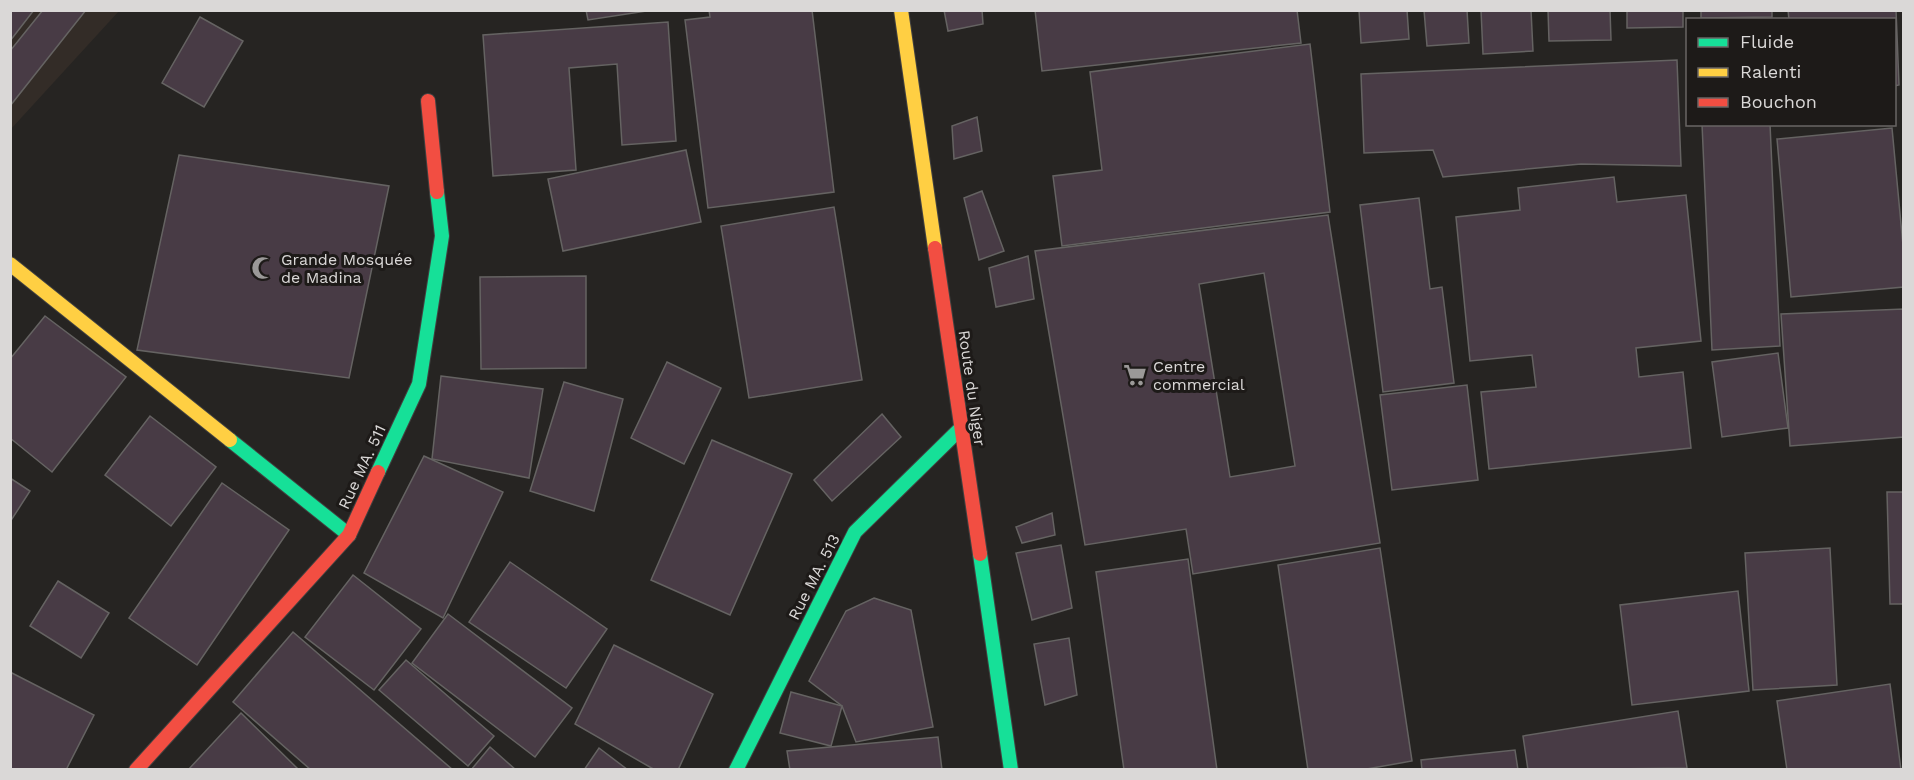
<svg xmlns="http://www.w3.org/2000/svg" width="1914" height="780" font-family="'Work Sans',sans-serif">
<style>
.built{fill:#332c27}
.building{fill:#483b45;stroke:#656362;stroke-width:1.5;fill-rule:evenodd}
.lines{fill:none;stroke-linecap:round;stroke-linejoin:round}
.fast-casing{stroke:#424140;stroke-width:16}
.slow-casing{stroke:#424140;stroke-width:16}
.jam-casing{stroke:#424140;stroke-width:16}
.fast{stroke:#16e098;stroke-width:14}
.slow{stroke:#ffcf43;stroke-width:14}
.jam{stroke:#f24e42;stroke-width:14}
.labels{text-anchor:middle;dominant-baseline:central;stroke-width:6;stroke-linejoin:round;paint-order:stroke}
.poi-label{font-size:16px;fill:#dad8d7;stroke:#1d1a18;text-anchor:start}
.street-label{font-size:16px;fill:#dad8d7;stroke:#1d1a18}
</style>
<rect width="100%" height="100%" fill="#262422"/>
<path class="built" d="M11 11H119L11 129Z"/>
<g class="building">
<path d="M10 10H34L10 41Z"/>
<path d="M43 10H86L10 106V51Z"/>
<path d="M586 10H653L588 20Z"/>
<path d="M709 10H812L834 192 708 208 685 20 710 17Z"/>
<path d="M944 10H982L983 24 948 31Z"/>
<path d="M1035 10H1297L1301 43 1042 71Z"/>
<path d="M1359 10H1407L1409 39 1361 43Z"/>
<path d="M1424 10H1467L1469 43 1427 46Z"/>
<path d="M1481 10H1531L1533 51 1483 54Z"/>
<path d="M1548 10H1610L1611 40 1549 41Z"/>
<path d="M1627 10H1683V27L1627 28Z"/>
<path d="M1701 10H1772V17L1701 18Z"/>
<path d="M1788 10H1896L1899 85 1894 86V20H1789Z"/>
<path d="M200 17 243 41 204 107 162 83Z"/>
<path d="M668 22 676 141 622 145 617 64 569 68 576 170 493 176 483 35Z"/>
<path d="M1310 44 1330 212 1062 246 1053 176 1102 170 1090 72Z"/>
<path d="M1677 60 1681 166 1581 164 1443 177 1433 150 1364 153 1361 74Z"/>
<path d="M977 117 982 151 954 159 952 126Z"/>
<path d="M1702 124H1770L1780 346 1712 350Z"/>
<path d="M1892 128 1904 256V287L1791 297 1777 139Z"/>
<path d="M686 150 701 222 563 251 548 179Z"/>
<path d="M179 155 389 186 349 378 137 350Z"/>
<path d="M1614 177 1617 202 1686 195 1701 341 1636 348 1639 377 1683 372 1691 448 1489 469 1481 392 1536 387 1532 355 1470 361 1456 217 1520 210 1518 188Z"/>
<path d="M982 191 1004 251 979 260 964 198Z"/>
<path d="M1419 198 1430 289 1442 287 1454 383 1383 392 1360 205Z"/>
<path d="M834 207 862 380 749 398 721 226Z"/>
<path d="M1328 215 1380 543 1193 574 1186 529 1085 545 1035 251ZM1264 273 1295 466 1230 477 1199 284Z"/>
<path d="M1028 256 1034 299 996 307 989 268Z"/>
<path d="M586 276V368L481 369 480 277Z"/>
<path d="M1904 309V437L1790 446 1781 314Z"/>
<path d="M45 316 126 377 52 472 10 438V359Z"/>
<path d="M1778 353 1788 428 1722 437 1712 362Z"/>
<path d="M667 362 721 388 684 464 631 438Z"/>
<path d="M441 376 543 389 529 478 432 459Z"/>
<path d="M564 382 623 399 594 511 530 491Z"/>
<path d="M1467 385 1478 480 1392 490 1380 395Z"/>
<path d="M882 414 901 437 832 501 814 480Z"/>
<path d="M150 416 216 467 171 526 105 475Z"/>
<path d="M712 440 792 474 730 615 651 580Z"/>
<path d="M424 456 503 492 443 618 364 573Z"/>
<path d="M10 478 30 491 10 522Z"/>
<path d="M222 483 289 530 197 665 129 618Z"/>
<path d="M1887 492H1904V604H1890Z"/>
<path d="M1052 513 1055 535 1022 543 1016 527Z"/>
<path d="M1061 545 1072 608 1032 620 1016 553Z"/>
<path d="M1380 548 1412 761 1361 770H1308L1278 565Z"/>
<path d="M1830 548 1837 685 1753 690 1745 553Z"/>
<path d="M1188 559 1217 770H1124L1096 572Z"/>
<path d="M510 562 607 629 566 688 469 622Z"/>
<path d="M353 575 421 629 374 690 305 637Z"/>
<path d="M58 581 109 613 81 658 30 626Z"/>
<path d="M1738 591 1749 691 1632 705 1620 605Z"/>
<path d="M874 598 911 610 933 727 856 742 842 706 809 681 846 611Z"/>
<path d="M448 614 572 708 535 757 412 663Z"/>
<path d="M293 632 453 770H311L233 702Z"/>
<path d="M1069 638 1077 695 1045 705 1034 644Z"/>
<path d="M614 645 713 694 678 770H655L575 724Z"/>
<path d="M406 660 494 736 468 766 379 690Z"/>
<path d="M10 672 94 715 66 770H10Z"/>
<path d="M1890 684 1901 770H1787L1777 701Z"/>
<path d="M791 692 842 706 831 746 780 733Z"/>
<path d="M1678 711 1687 768 1528 770 1523 736Z"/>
<path d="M241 713 299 770H188Z"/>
<path d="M938 737 942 770H790L787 751Z"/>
<path d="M490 747 516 770H471Z"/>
<path d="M599 748 628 770H584Z"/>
<path d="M1515 750 1518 770H1422L1421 760Z"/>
</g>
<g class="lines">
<g class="fast-casing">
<g id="fast">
<path d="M230 440 349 535"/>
<path d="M378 472 419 384 442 236 437 192"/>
<path d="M980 554 1011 770"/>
<path d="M736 770 855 532 961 428"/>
</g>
</g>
<g class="slow-casing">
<g id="slow">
<path d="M901 10 935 248"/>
<path d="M10 264 230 440"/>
</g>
</g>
<g class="jam-casing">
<g id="jam">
<path d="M428 101 437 192"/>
<path d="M935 248 980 554"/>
<path d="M136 770 349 535 378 472"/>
</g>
</g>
<use href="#fast" class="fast"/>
<use href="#slow" class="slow"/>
<use href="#jam" class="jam"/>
</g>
<defs>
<g id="mosque-bare" transform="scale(1.8)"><path d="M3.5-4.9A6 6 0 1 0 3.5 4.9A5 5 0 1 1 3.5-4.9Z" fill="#9b9998" stroke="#1d1a18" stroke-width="2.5" paint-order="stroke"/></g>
<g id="supermarket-bare" transform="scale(1.8)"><path d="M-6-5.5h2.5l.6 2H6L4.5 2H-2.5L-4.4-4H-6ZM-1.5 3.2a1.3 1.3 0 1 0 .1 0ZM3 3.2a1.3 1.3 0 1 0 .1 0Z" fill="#9b9998" stroke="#1d1a18" stroke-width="2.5" paint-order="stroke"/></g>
</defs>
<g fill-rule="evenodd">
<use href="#mosque-bare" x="263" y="268"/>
<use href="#supermarket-bare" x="1135" y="375"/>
</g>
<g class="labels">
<g class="poi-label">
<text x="281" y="259">Grande Mosquée<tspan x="281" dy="18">de Madina</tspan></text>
<text x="1153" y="366">Centre<tspan x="1153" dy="18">commercial</tspan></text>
</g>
<g class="street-label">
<text transform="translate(972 388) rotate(82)">Route du Niger</text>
<text transform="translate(362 467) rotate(-65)">Rue MA. 511</text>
<text transform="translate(814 577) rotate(-63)">Rue MA. 513</text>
</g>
</g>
<rect width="1914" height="780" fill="none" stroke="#dad8d7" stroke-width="24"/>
<rect x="1686" y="18" width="210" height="108" fill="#1d1a18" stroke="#696664" stroke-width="1.5"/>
<rect x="1698" y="38" width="30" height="9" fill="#16e098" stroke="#696664" stroke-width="1.5"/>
<text x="1740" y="48" font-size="18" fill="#dad8d7">Fluide</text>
<rect x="1698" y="68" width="30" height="9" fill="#ffcf43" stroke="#696664" stroke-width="1.5"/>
<text x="1740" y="78" font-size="18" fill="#dad8d7">Ralenti</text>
<rect x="1698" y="98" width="30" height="9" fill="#f24e42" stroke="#696664" stroke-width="1.5"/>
<text x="1740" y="108" font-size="18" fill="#dad8d7">Bouchon</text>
</svg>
